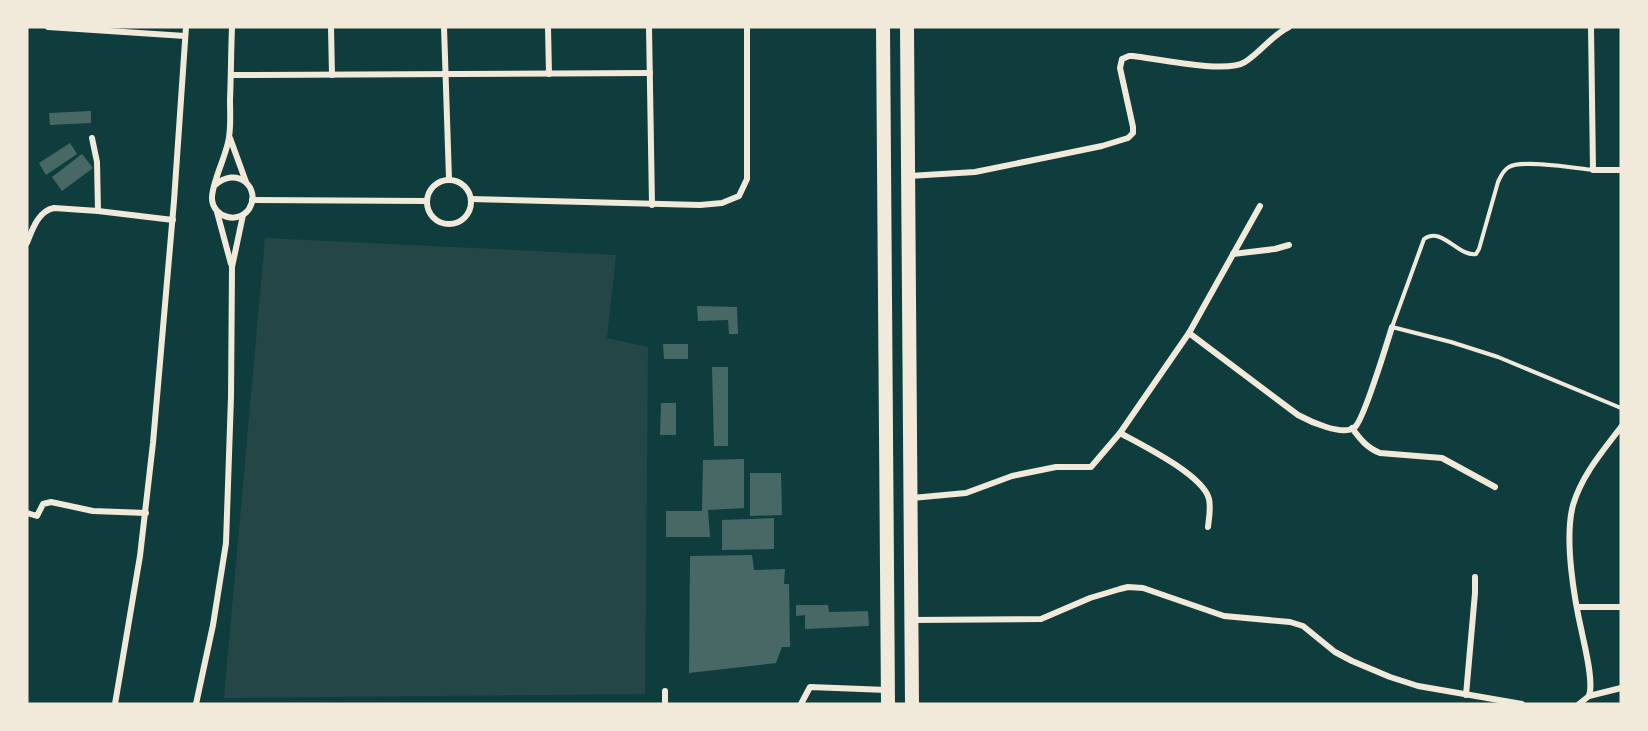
<svg xmlns="http://www.w3.org/2000/svg" width="1648" height="731" font-family="'Space Grotesk',sans-serif">
<style>
.green{fill:#244646}
.building{fill:#486865}
.lines{fill:none;stroke-linecap:round;stroke-linejoin:round}
.service{stroke:#f1e9da;stroke-width:4}
.minor{stroke:#f1e9da;stroke-width:6}
.primary{stroke:#f1e9da;stroke-width:14}
</style>
<rect width="100%" height="100%" fill="#0f3d3e"/>
<path class="green" d="M265 238 616 255 607 338 648 347 645 694 224 698Z"/>
<g class="building">
<path d="M91 111V123L50 125 49 113Z"/>
<path d="M70 143 77 154 46 175 39 163Z"/>
<path d="M82 154 93 168 62 191 52 177Z"/>
<path d="M697 306 737 307 738 334H729L728 320 698 321Z"/>
<path d="M663 344H688V359H664Z"/>
<path d="M712 367H728V446H714Z"/>
<path d="M661 403H676V435H660Z"/>
<path d="M744 459V508L708 510 710 537H666V511H702L703 460Z"/>
<path d="M750 473H781L782 515 750 516Z"/>
<path d="M774 518V549L722 550V520Z"/>
<path d="M752 555 754 570 785 569 784 584H789L790 647H782L776 663 689 673 690 556Z"/>
<path d="M796 605H828L829 612 868 611 869 626 805 629V615L796 616Z"/>
</g>
<g class="lines">
<path class="service" d="M1593 170C1576 168 1522 159 1509 167 1503 170 1501 176 1498 182L1479 249 1476 254C1458 257 1442 226 1424 239L1392 327 1451 342 1498 357 1621 408"/>
<g class="minor">
<path d="M48 27 185 36"/>
<path d="M331 27 332 75"/>
<path d="M444 27 449 179"/>
<path d="M548 27 549 74"/>
<path d="M649 27 652 205"/>
<path d="M1591 27 1593 170H1621"/>
<path d="M231 75 650 73"/>
<path d="M92 138 97 162 98 211"/>
<path d="M230 138 246 182"/>
<path d="M909 176 975 172 1102 146 1128 138 1133 133V127L1120 68 1122 59 1129 56H1133C1158 59 1227 74 1245 62 1261 52 1272 35 1289 27"/>
<circle cx="449" cy="202" r="22"/>
<path d="M214 186C237 164 262 189 249 209 238 225 213 217 212 199 211 184 227 155 229 137 231 125 230 112 230 100 231 76 231 51 232 27"/>
<path d="M471 199 700 205 722 203 739 196 747 179V27"/>
<path d="M252 200 426 201"/>
<path d="M217 212 231 264"/>
<path d="M27 243C32 230 38 211 54 208L98 211 173 220"/>
<path d="M1233 254 1275 249 1289 245"/>
<path d="M1189 333 1260 206"/>
<path d="M1352 428C1360 439 1367 448 1380 453L1442 458 1495 487"/>
<path d="M1120 433C1142 445 1203 475 1209 499 1211 508 1209 518 1208 527"/>
<path d="M912 498 966 493 1012 476 1056 467H1091L1120 433 1189 333 1298 415C1309 421 1343 437 1355 427 1364 419 1387 343 1392 327"/>
<path d="M27 513 37 516 43 504 51 502 93 511 146 513"/>
<path d="M1577 607H1621"/>
<path d="M912 620 1041 619 1090 598 1120 589 1128 587 1143 588 1224 616 1290 622 1303 626 1335 652 1352 661 1390 677 1418 686 1522 704"/>
<path d="M665 691V704"/>
<path d="M1466 695 1475 593V577"/>
<path d="M1589 696 1621 688"/>
<path d="M115 704 140 556 153 443 174 201 186 27"/>
<path d="M196 704 213 625 226 543 231 397 232 267 243 215"/>
<path d="M801 704 810 687 887 690"/>
<path d="M1579 704 1589 696C1594 682 1585 648 1582 633 1574 598 1564 539 1573 505 1582 475 1602 452 1621 427"/>
</g>
<g class="primary">
<path d="M883 27 888 704"/>
<path d="M907 27 912 704"/>
</g>
</g>
<rect width="1648" height="731" fill="none" stroke="#f1e9da" stroke-width="57"/>
</svg>
